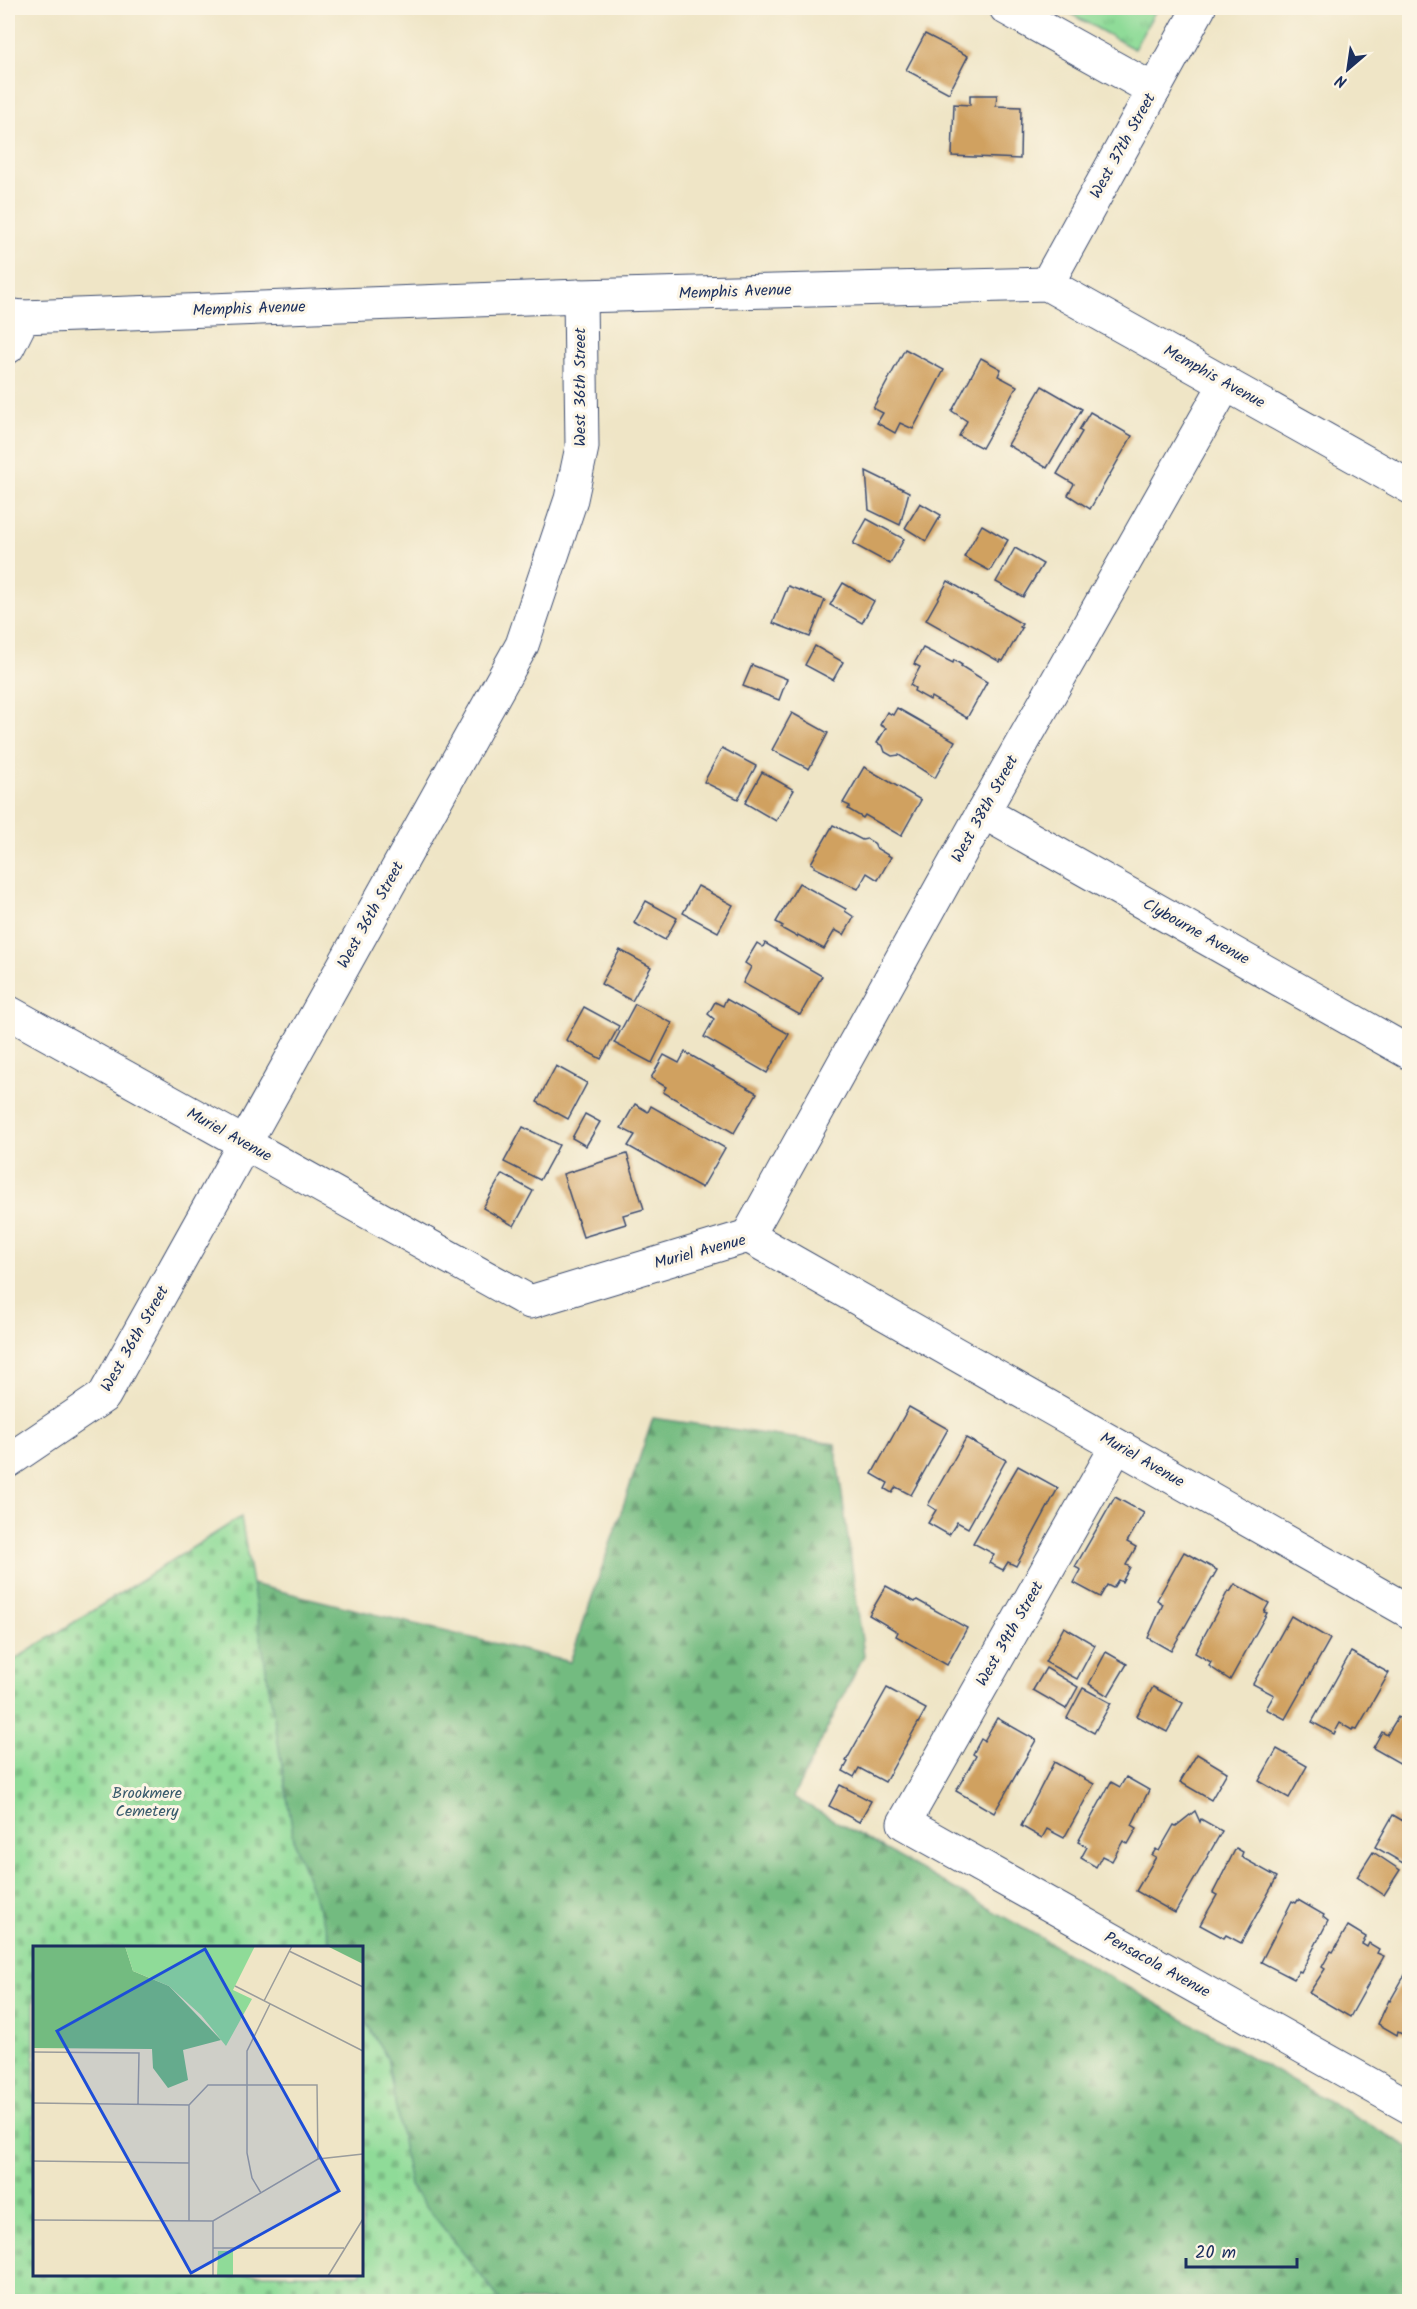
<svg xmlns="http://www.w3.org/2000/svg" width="1417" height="2309" font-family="Kalam,sans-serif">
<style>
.grass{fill:url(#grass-tufts);stroke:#55857b;stroke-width:1.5}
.forest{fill:url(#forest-firs);stroke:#47756f;stroke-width:1.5}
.cemetery{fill:url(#cemetery-stones);stroke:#55857b;stroke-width:1.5}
.building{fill:#d0a161}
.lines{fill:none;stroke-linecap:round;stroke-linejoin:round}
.minor-casing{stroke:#3b4a6e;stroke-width:35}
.major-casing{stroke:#3b4a6e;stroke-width:35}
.minor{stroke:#fff;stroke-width:33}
.major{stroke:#fff;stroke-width:33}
.labels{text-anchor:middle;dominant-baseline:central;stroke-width:6;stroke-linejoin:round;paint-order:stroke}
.street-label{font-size:16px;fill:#1b2f5e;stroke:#fcf5e5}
.park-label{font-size:16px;fill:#385a6c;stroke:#fcf5e5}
.inset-road{fill:none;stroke:#9a9c9c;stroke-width:1.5}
.view{fill:#1d4ed8;fill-opacity:0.15;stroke:#1d4ed8;stroke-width:3}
.inset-edge{fill:none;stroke:#1b2f5e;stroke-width:3}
</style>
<defs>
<pattern id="grass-tufts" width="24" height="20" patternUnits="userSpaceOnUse" patternTransform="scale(1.5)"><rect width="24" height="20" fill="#8fdb98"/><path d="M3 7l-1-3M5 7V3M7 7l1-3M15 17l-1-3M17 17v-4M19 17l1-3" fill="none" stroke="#7bbc85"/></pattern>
<pattern id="forest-firs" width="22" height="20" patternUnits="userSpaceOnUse" patternTransform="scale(1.5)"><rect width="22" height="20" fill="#73bb80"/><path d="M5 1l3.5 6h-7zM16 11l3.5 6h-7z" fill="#5e986c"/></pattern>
<pattern id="cemetery-stones" width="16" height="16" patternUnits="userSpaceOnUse" patternTransform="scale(1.5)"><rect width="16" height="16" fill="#8fdb98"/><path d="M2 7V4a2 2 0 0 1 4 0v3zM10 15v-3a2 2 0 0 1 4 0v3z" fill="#7bbc85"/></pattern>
</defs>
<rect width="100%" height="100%" fill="#fcf5e5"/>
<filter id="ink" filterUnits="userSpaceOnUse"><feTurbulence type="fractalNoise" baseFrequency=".0167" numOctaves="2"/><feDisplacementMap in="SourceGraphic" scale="12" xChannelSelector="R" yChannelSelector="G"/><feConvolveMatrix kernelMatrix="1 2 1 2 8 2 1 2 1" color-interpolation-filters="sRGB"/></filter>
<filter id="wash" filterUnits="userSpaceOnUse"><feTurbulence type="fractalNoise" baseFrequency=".008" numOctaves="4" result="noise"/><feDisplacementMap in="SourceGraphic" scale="24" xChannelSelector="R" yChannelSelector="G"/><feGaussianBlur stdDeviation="1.35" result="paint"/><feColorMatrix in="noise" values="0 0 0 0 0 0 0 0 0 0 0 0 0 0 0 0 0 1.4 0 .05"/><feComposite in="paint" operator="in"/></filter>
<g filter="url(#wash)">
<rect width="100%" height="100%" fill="#efe5c6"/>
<path class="grass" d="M1060 8H1157L1134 49Z"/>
<path class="forest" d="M653 1418 835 1444 864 1655 793 1797 1409 2147V2301H501L410 2186 387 2058 362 2016V1948L333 1947 295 1846 252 1584 570 1662Z"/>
<path class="cemetery" d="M241 1517 295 1846 333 1947 34 1948V2274H362V2016L387 2058 410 2186 501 2301H8V1664Z"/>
<g id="blocks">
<g class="building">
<path d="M925 34 968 56 949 93 906 70Z"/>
<path d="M970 95H997L996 106 1021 107 1020 159 952 156 954 104 970 105Z"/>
<path d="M905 349 944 370 913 429 900 423 895 433 877 423 883 413 873 408Z"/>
<path d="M981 358 1001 369 998 376 1017 386 982 448 959 436 967 421 952 411Z"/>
<path d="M1042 386 1082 409 1047 468 1008 445Z"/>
<path d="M1090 412 1132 436 1090 509 1068 495 1074 484 1057 474 1082 432 1079 430Z"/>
<path d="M866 471 909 492 900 525 869 510Z"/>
<path d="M920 503 941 515 926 541 905 528Z"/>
<path d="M867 519 904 539 890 564 853 544Z"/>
<path d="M982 525 1008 540 990 571 964 557Z"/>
<path d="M1015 548 1043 564 1023 597 996 582Z"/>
<path d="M948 581 1022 624 1020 627 1022 628 1003 661 1001 660 1000 662 926 620Z"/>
<path d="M843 583 874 601 862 623 830 605Z"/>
<path d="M788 586 825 600 810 637 773 623Z"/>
<path d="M815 646 843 662 833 680 805 665Z"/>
<path d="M923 648 953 663 954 660 962 665 961 666 987 682 967 718 931 697 930 700 914 691 915 688 910 685 920 667 914 664Z"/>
<path d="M752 665 787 679 779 700 743 686Z"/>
<path d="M897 708 955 741 935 778 899 755 892 756 885 752 883 746 877 743 886 728 880 725 887 712 893 715Z"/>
<path d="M792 713 828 733 809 769 772 750Z"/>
<path d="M722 748 756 766 738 799 704 782Z"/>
<path d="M864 767 921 800 901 836 865 815 863 818 848 809 850 806 843 803Z"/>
<path d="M762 772 794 790 776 821 745 803Z"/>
<path d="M833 825 862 840 867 839 874 843 876 848 891 857 878 880 867 873 858 889 814 867 815 866 811 863Z"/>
<path d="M799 883 846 909 845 911 854 917 844 935 835 930 824 949 798 935 797 937 781 928 783 926 776 922Z"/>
<path d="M698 886 733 905 718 932 683 913Z"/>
<path d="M646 901 677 918 665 940 634 923Z"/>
<path d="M757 943 763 947 765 943 822 976 800 1015 743 983 751 967 745 963Z"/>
<path d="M620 950 651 967 632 1001 601 984Z"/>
<path d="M726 999 789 1034 767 1073 704 1037 714 1019 708 1014 715 1002 723 1006Z"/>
<path d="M635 1004 672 1023 652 1063 614 1043Z"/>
<path d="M584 1007 619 1026 601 1059 566 1040Z"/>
<path d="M685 1052 757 1093 734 1133 663 1092 666 1087 651 1078 664 1055 679 1063Z"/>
<path d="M556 1066 587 1083 568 1119 537 1102Z"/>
<path d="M635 1104 648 1112 651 1106 725 1148 702 1188 628 1146 635 1135 621 1128Z"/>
<path d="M585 1114 600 1122 586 1146 572 1138Z"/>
<path d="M523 1127 559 1145 540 1180 504 1162Z"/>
<path d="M627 1154 644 1209 623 1215 626 1224 583 1237 563 1174Z"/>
<path d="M502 1174 533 1191 514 1226 483 1208Z"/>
<path d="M909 1407 948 1429 911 1495 896 1487 892 1493 885 1489 888 1483 872 1474Z"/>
<path d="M966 1438 1006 1460 968 1528 957 1522 949 1535 928 1523 936 1510 928 1505Z"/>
<path d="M1018 1466 1058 1488 1016 1566 1008 1562 1003 1570 989 1563 994 1554 973 1543Z"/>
<path d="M1115 1497 1144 1513 1127 1542 1136 1547 1126 1565 1130 1567 1122 1582 1118 1580 1113 1588 1107 1585 1100 1597 1074 1583 1081 1570 1075 1567Z"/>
<path d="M1184 1552 1217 1570 1171 1651 1148 1638 1163 1604 1157 1600Z"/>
<path d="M1235 1584 1269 1603 1264 1612 1267 1613 1230 1680 1209 1666 1211 1662 1195 1653 1228 1591 1230 1592Z"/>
<path d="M886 1586 915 1602 917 1600 967 1628 947 1665 896 1636 898 1632 869 1615Z"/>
<path d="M1291 1616 1330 1639 1285 1719 1266 1709 1274 1695 1253 1684Z"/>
<path d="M1064 1627 1095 1645 1077 1679 1045 1662Z"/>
<path d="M1106 1652 1127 1664 1108 1696 1089 1684Z"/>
<path d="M1351 1652 1389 1673 1357 1729 1354 1728 1352 1730 1340 1723 1334 1734 1312 1722Z"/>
<path d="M1046 1668 1078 1687 1066 1709 1033 1690Z"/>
<path d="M1153 1687 1183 1703 1167 1732 1137 1716Z"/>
<path d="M887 1688 926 1709 885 1782 859 1768 854 1777 843 1771 848 1762 846 1761Z"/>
<path d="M1083 1688 1111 1703 1094 1733 1067 1718Z"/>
<path d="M1410 1702V1769L1373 1748 1382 1732 1387 1735 1398 1717 1401 1719Z"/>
<path d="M997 1718 1036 1740 994 1813 956 1791 976 1756 973 1754 981 1739 984 1741Z"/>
<path d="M1277 1749 1307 1766 1289 1798 1259 1781Z"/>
<path d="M1197 1754 1227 1772 1211 1800 1180 1782Z"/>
<path d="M1054 1762 1094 1784 1064 1838 1047 1829 1042 1838 1021 1826Z"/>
<path d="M1126 1777 1149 1790 1132 1825 1137 1828 1128 1844 1123 1841 1112 1861 1102 1856 1096 1867 1081 1858 1087 1847 1078 1842 1111 1782 1120 1787Z"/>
<path d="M840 1785 871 1801 859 1822 829 1806Z"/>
<path d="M1195 1811 1200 1822 1201 1819 1222 1831 1175 1913 1136 1891 1156 1857 1152 1855 1156 1849 1159 1851 1174 1825 1176 1826Z"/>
<path d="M1393 1815 1410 1825V1867L1375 1847Z"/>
<path d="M1236 1848 1243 1852 1241 1857 1277 1877 1241 1943 1226 1935 1224 1938 1200 1925 1217 1895 1213 1893Z"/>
<path d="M1373 1852 1400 1870 1384 1895 1357 1877Z"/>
<path d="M1298 1900 1324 1915 1323 1917 1328 1921 1301 1972 1299 1971 1294 1979 1261 1962 1292 1901 1296 1903Z"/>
<path d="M1348 1926 1366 1937 1362 1944 1367 1947 1369 1943 1379 1949 1377 1953 1384 1956 1350 2017 1309 1993 1325 1969 1322 1967 1331 1951 1333 1952Z"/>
<path d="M1410 1966V2038L1398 2032 1397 2035 1378 2024 1389 2000 1390 2001Z"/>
</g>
</g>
</g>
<g filter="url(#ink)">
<use href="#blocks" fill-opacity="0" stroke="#3b4a6e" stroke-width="1.5"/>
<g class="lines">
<g class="minor-casing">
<g id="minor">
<path d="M1006 8 1154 90"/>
<path d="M1047 284 1199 8"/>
<path d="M8 347 23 317"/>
<path d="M983 812 1410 1053"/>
<path d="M8 1012 530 1302 748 1236 1410 1612"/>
<path d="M748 1236 983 812 1226 383"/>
<path d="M1117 1446 904 1823 1410 2107"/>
<path d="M8 1461 104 1396 522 645 571 499 582 447 580 296"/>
</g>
</g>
<g class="major-casing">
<path id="major" d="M8 315 23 317 580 296 1047 284 1410 487"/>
</g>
<use href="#minor" class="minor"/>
<use href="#major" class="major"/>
</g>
</g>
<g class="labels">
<g class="street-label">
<text transform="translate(1123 146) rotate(-61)">West 37th Street</text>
<text transform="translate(735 292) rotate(-2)">Memphis Avenue</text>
<text transform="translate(249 309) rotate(-2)">Memphis Avenue</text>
<text transform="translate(1214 377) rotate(29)">Memphis Avenue</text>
<text transform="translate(580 387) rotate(-90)">West 36th Street</text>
<text transform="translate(985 809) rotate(-61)">West 38th Street</text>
<text transform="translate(371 915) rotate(-61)">West 36th Street</text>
<text transform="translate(1196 932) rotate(29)">Clybourne Avenue</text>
<text transform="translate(229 1135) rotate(29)">Muriel Avenue</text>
<text transform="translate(700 1252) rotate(-15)">Muriel Avenue</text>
<text transform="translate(135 1339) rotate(-60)">West 36th Street</text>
<text transform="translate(1142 1460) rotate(30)">Muriel Avenue</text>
<text transform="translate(1010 1634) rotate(-60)">West 39th Street</text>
<text transform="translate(1157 1965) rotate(29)">Pensacola Avenue</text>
</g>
<g class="park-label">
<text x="147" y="1793">Brookmere<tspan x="147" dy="18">Cemetery</tspan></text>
</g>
</g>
<g transform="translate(33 1946)">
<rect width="330" height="330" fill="#efe5c6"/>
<path d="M185 305H200V330H184Z" fill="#8fdb98"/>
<path d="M0 0H92L100 25 136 40 188 94 150 104 155 134 135 142 120 122 119 103 0 102ZM294 0H330V18Z" fill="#73bb80"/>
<path d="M92 0H222L200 44 219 53 193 100 168 69 136 40 100 25Z" fill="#8fdb98"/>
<path class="inset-road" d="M256 5 330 41M202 40 330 105M231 55 259 0M0 106 106 107 105 158M0 157 156 159 175 139H284L285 213M0 215 156 217M228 247 219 232 214 207V105L237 58M0 274 180 275 285 213 330 208M156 275V159M180 275V330M180 302H311M295 330 330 273"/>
<path class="view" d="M172 3 306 245 158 327 24 85Z"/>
<rect width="330" height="330" class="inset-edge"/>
</g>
<rect width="1417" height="2309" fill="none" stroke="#fcf5e5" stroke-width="30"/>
<g transform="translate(1348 69) rotate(209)" stroke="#fcf5e5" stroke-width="4.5" paint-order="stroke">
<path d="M0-4.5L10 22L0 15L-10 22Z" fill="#1b2f5e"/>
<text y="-9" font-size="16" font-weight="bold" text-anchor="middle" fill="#1b2f5e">N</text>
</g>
<path d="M1186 2258v9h111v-9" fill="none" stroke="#1b2f5e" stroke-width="3"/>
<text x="1195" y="2258" font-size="18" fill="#1b2f5e" stroke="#fcf5e5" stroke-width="4.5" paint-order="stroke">20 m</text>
</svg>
